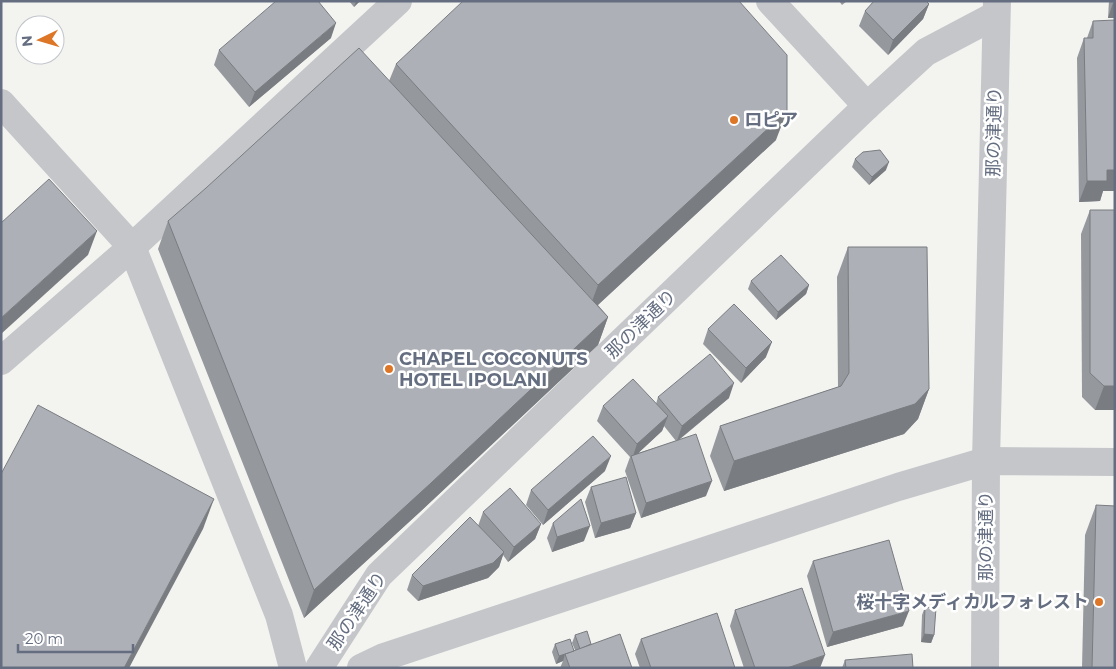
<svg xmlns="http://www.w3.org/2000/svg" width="1116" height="669" font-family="Montserrat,'Noto Sans JP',sans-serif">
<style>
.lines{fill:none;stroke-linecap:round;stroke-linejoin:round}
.minor{stroke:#c4c6ca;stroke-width:28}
.tertiary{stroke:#c4c6ca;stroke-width:28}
.wall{fill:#95989d;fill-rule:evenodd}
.shaded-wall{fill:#797c80}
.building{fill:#adb1b7;stroke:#797c80}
.poi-dot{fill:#dd7627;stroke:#fff;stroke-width:2}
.labels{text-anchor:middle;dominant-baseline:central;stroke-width:5;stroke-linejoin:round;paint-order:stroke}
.poi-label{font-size:18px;font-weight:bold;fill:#646e80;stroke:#fff;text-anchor:start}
.street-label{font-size:18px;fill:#646e80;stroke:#fff}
</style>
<rect width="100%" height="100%" fill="#f3f4f0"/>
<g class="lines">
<g class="minor">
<path d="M770 1 867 106"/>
<path d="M132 247 279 615 293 668"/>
<path d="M1 361 132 247 398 1"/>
</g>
<g class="tertiary">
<path d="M1 103 132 247"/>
<path d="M319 668 379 575 867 106 926 52 996 15"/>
<path d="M361 668 384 657 898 487 986 461 1115 462"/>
<path d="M985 668 986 461 997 1"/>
</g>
</g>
<g class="wall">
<path d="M349 1H360L354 7Z"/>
<path d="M839 1H847L842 5Z"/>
<path d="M1109 1H1115V18H1108Z"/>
<path d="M929 4 923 19 888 55 859 26 865 11Z"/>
<path d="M1093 21 1103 191 1100 201 1079 202 1077 58 1084 38H1087Z"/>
<path d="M331 38 249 107 214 65 219 50Z"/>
<path d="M396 64 776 140 598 305 608 317 598 345 421 511 304 618 158 249 168 221 389 81Z"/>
<path d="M855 159 886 170 869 185 852 167Z"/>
<path d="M1090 210H1115V410H1095L1082 397 1081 234Z"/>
<path d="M848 247 929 389 918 419 904 434 724 491 710 456 720 426 838 387 837 277Z"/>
<path d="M751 281 809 285 806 294 776 320 748 289Z"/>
<path d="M708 329 766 357 741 383 703 344Z"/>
<path d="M658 397 729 398 679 440 706 496 641 518 625 471 630 457 597 421 603 406 656 404ZM664 426 676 441 638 453 662 431Z"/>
<path d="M605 471 543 525 526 505 531 490Z"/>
<path d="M591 487 636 513 630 528 595 538 585 502Z"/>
<path d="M1096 505 1115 668H1082L1085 535Z"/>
<path d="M483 512 541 524 535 539 508 562 503 555 499 567 488 578 418 601 407 590 412 575 478 526Z"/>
<path d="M553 523 584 541 552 552 547 538Z"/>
<path d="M813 561 903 626 827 647 807 576Z"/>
<path d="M925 607 934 635 931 643 921 642 922 615Z"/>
<path d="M735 610 820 668H744L730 626Z"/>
<path d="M575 635 591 644 632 668H560L563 661 556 664 552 652 555 644 574 651 575 650 572 643Z"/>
<path d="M641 639 735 668H640L635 654Z"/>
<path d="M845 660 913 668H842Z"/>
</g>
<g class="shaded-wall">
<path d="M356 1H360L354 7Z"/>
<path d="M1113 3H1115V18H1108Z"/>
<path d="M929 4 923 19 888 55 893 40Z"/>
<path d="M336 23 331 38 249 107 255 92Z"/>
<path d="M787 111 776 140 587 315 598 285Z"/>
<path d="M889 162 886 170 869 185 872 177Z"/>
<path d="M1107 170H1115V191H1103L1100 201 1079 202 1087 181Z"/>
<path d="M97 231 88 255 1 334V318Z"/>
<path d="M809 285 806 294 776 320 778 312Z"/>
<path d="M608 317 598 345 421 511 304 618 314 590Z"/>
<path d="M772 342 766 357 741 383 746 368Z"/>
<path d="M734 383 729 398 677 441 682 426Z"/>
<path d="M1104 386H1115V410H1095Z"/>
<path d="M929 389 918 419 904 434 724 491 734 461Z"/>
<path d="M668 416 662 431 632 459 637 444Z"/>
<path d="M611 456 605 471 543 525 548 510Z"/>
<path d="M712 481 706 496 641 518 646 503Z"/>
<path d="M214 499 203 529 129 668H124Z"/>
<path d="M636 513 630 528 595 538 601 523Z"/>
<path d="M541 524 535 539 508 562 514 547Z"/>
<path d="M590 526 584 541 552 552 557 537Z"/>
<path d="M504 552 499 567 488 578 418 601 423 586Z"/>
<path d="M909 611 903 626 827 647 833 632Z"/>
<path d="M924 634 934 635 931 643 921 642Z"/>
<path d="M574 651 565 654 563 661 556 664 559 656Z"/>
<path d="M825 655 820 668H787Z"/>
</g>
<g class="building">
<path d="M276 1H318L336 23 255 92 219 50Z"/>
<path d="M463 1H739L787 55V111L598 285 396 64Z"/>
<path d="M874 1H926L929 4 893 40 865 11Z"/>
<path d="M1115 20V170H1107V181H1087L1084 38H1093V21Z"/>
<path d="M359 48 608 317 431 483 314 590 168 221 206 188Z"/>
<path d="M880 150 889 162 872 177 855 159 863 152Z"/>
<path d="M49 179 97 231 1 318V223Z"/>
<path d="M1090 210H1115V386H1104L1090 373Z"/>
<path d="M848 247H927L929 389 915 404 734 461 720 426 841 386 849 373Z"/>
<path d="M781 255 809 285 778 312 751 281Z"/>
<path d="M734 304 772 342 746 368 708 329Z"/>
<path d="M710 354 734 383 682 426 658 397Z"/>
<path d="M633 379 668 416 637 444 603 406Z"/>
<path d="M38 405 214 499 124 668H1V474Z"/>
<path d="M696 434 712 481 646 503 631 456Z"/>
<path d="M593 436 611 456 548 510 531 490Z"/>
<path d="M626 477 636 513 601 523 591 487Z"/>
<path d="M510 488 541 524 514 547 483 512Z"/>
<path d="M581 499 590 526 557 537 553 523Z"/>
<path d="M1096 505 1115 506V668H1092Z"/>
<path d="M470 517 504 552 493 563 423 586 412 575Z"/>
<path d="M889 540 909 611 833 632 813 561Z"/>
<path d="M802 588 825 655 787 668H755L735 610Z"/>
<path d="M925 607 936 608 934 635 924 634Z"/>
<path d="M717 613 735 668H651L641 639Z"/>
<path d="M587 631 591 644 580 649 575 635Z"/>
<path d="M620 634 632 668H570L565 654Z"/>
<path d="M570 639 574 651 559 656 555 644Z"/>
<path d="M912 654 913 668H846L845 660Z"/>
</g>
<g class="poi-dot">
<circle cx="734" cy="120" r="5"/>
<circle cx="389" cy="369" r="5"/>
<circle cx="1099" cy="602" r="5"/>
</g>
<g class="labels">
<g class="poi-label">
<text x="744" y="120">ロピア</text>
<text x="399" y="359">CHAPEL COCONUTS<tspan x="399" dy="21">HOTEL IPOLANI</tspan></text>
<text x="1089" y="602" text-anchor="end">桜十字メディカルフォレスト</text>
</g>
<g class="street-label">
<text transform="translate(994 132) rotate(-89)">那の津通り</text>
<text transform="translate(641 324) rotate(-44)">那の津通り</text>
<text transform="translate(986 536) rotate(-90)">那の津通り</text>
<text transform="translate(357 611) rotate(-56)">那の津通り</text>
</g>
</g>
<rect width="1116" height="669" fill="none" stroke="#646e80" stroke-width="5"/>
<g transform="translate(40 40) rotate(265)"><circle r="24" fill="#ffffff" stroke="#c1c5cc"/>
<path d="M0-4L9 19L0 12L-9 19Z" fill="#dd7627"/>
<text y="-8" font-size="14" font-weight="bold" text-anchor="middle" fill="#646e80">N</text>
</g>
<path d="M18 644v8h115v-8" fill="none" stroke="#646e80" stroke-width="2.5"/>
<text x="25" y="644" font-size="15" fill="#646e80" stroke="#ffffff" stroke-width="4" paint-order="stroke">20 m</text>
</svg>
